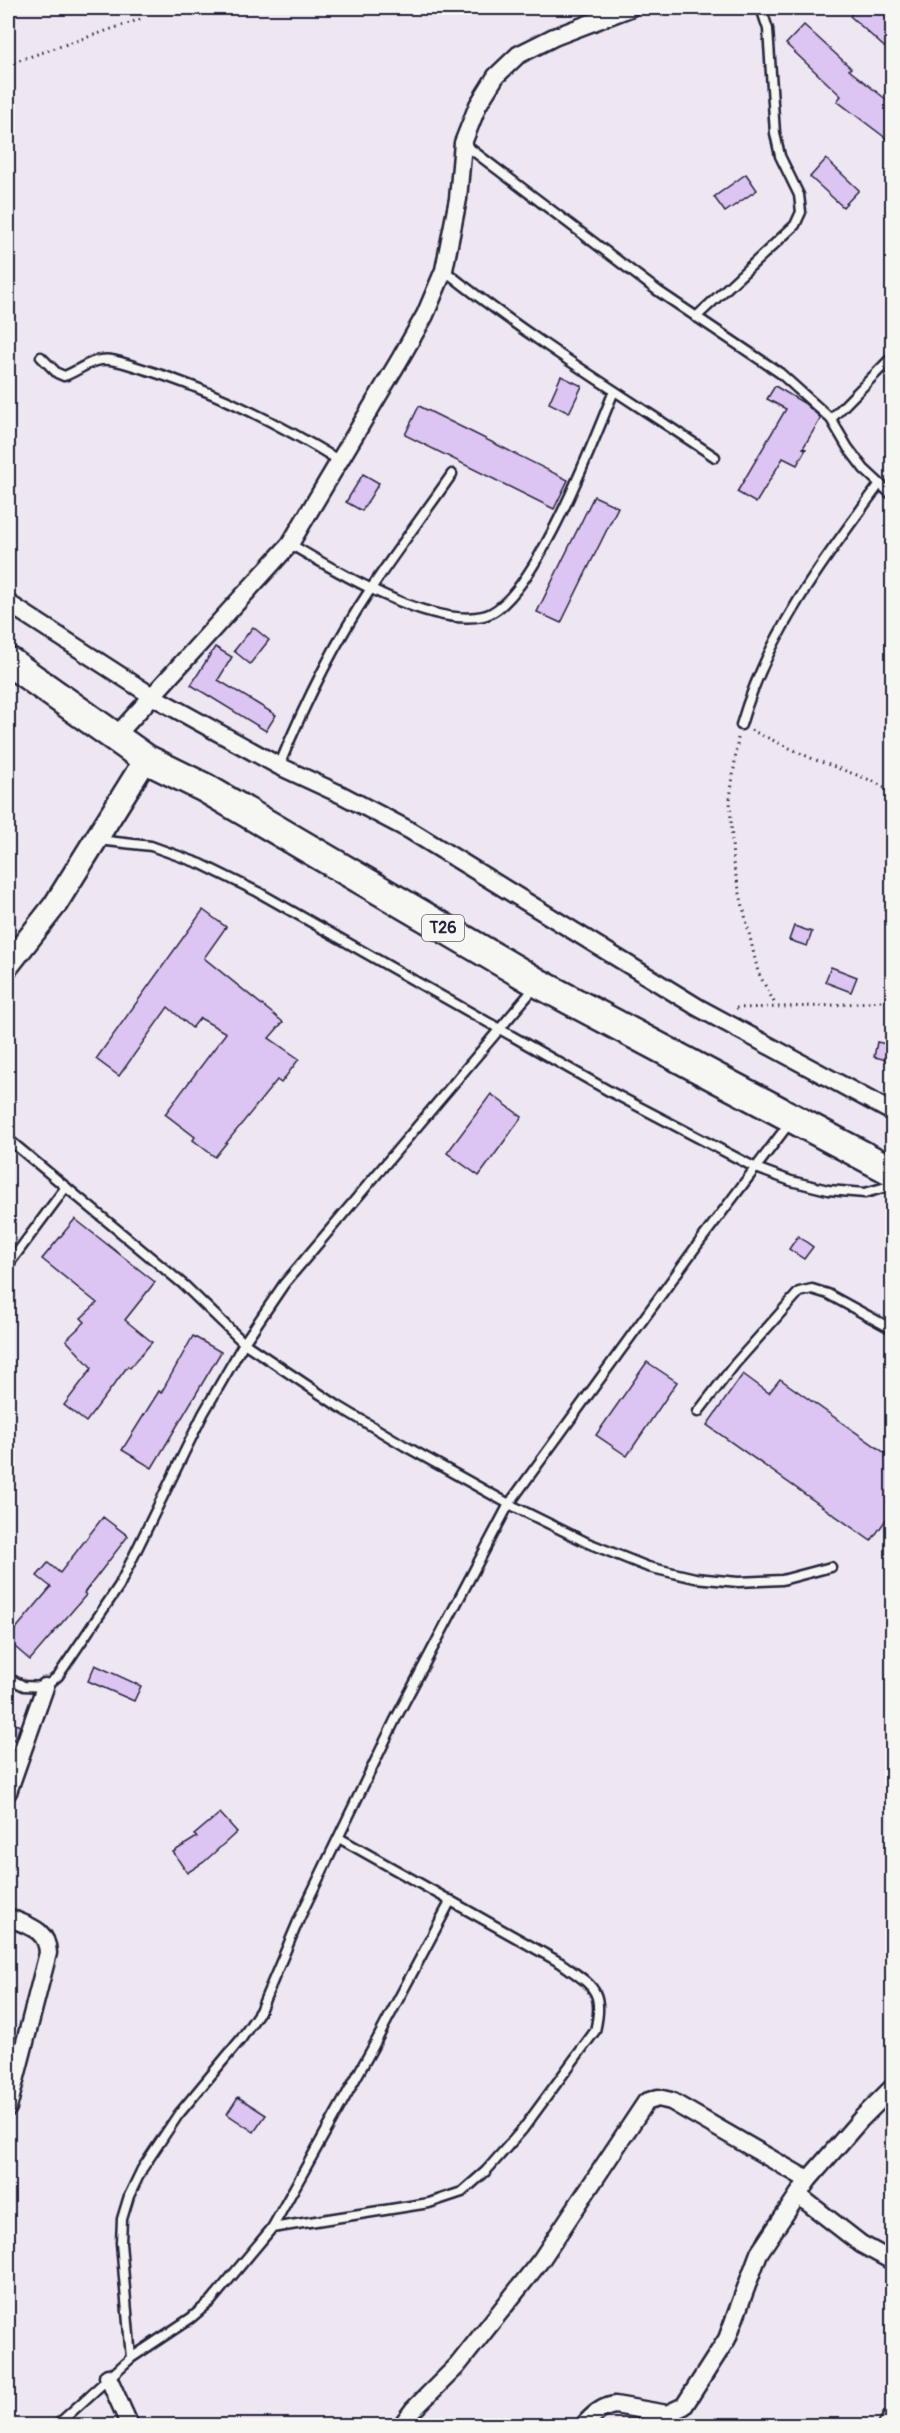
<svg xmlns="http://www.w3.org/2000/svg" width="900" height="2433" font-family="Pangolin,sans-serif">
<style>
.building{fill:#dcc4f3;stroke:#22223b;stroke-width:1.5}
.lines{fill:none;stroke-linecap:round;stroke-linejoin:round}
.lane-casing{stroke:#22223b;stroke-width:13}
.street-casing{stroke:#22223b;stroke-width:21}
.secondary-casing{stroke:#22223b;stroke-width:27}
.highway-casing{stroke:#22223b;stroke-width:33}
.path{stroke:#22223b;stroke-width:3;stroke-dasharray:1.5 4.5;stroke-linecap:butt}
.lane{stroke:#f6f6f2;stroke-width:8}
.street{stroke:#f6f6f2;stroke-width:16}
.secondary{stroke:#f6f6f2;stroke-width:22}
.highway{stroke:#f6f6f2;stroke-width:28}
.labels{text-anchor:middle;dominant-baseline:central;stroke-width:4.5;stroke-linejoin:round;paint-order:stroke}
.shield{fill:#f6f6f2;stroke:#626272;stroke-width:1.5}
.shield-label{font-size:16px;font-weight:bold;fill:#22223b}
</style>
<rect width="100%" height="100%" fill="#eee7f2"/>
<filter id="ink" filterUnits="userSpaceOnUse"><feTurbulence type="fractalNoise" baseFrequency=".0167" numOctaves="2"/><feDisplacementMap in="SourceGraphic" scale="12" xChannelSelector="R" yChannelSelector="G"/><feConvolveMatrix kernelMatrix="1 2 1 2 8 2 1 2 1" color-interpolation-filters="sRGB"/></filter>
<g filter="url(#ink)">
<g class="building">
<path d="M857 8H892V54L850 16Z"/>
<path d="M804 25 851 68 849 70 892 104V132L887 139 837 101 841 96 786 44Z"/>
<path d="M826 159 859 190 843 207 810 177Z"/>
<path d="M746 174 757 190 725 212 714 197Z"/>
<path d="M561 376 582 386 569 413 549 403Z"/>
<path d="M775 386 804 403 821 418 803 448 806 449 797 465 783 458 756 503 737 492 786 409 767 399Z"/>
<path d="M419 406 568 480 554 509 405 435Z"/>
<path d="M363 474 379 483 362 511 346 502Z"/>
<path d="M594 496 618 507 561 623 537 612Z"/>
<path d="M253 627 269 640 250 664 234 651Z"/>
<path d="M215 647 232 657 218 680 276 715 266 731 191 685Z"/>
<path d="M203 910 226 927 204 958 283 1022 269 1038 299 1059 281 1083 277 1080 215 1157 193 1140 195 1137 165 1114 226 1033 200 1018 192 1028 168 1007 119 1076 96 1059Z"/>
<path d="M794 926 812 932 807 946 789 940Z"/>
<path d="M831 967 857 977 851 992 825 982Z"/>
<path d="M877 1042 892 1045V1061L874 1057Z"/>
<path d="M491 1094 522 1117 479 1176 447 1153Z"/>
<path d="M75 1219 155 1282 125 1320 152 1342 130 1368 128 1366 86 1422 64 1405 92 1368 66 1340 85 1322 81 1318 97 1303 42 1259Z"/>
<path d="M798 1236 813 1247 804 1259 789 1249Z"/>
<path d="M193 1336 221 1352 152 1468 122 1450 159 1391 161 1393Z"/>
<path d="M647 1362 677 1382 627 1456 596 1435Z"/>
<path d="M743 1374 769 1393 780 1379 892 1458V1511L871 1541 707 1425Z"/>
<path d="M103 1517 128 1536 84 1593 86 1595 30 1660 8 1641V1638L51 1587 37 1576 48 1563 60 1573Z"/>
<path d="M95 1665 141 1686 134 1701 88 1681Z"/>
<path d="M8 1721 20 1726 15 1740 8 1737Z"/>
<path d="M220 1813 237 1832 204 1862 187 1873 173 1852 197 1837 194 1835Z"/>
<path d="M238 2097 266 2115 254 2132 227 2114Z"/>
</g>
<g class="lines">
<g class="lane-casing">
<g id="lane">
<path d="M464 144 658 291 780 373 831 419 848 448 864 469 892 495"/>
<path d="M444 270C530 339 624 396 715 457"/>
<path d="M696 317 795 225 801 212 799 195 780 156 775 133 768 29 761 8"/>
<path d="M41 357 57 373 64 376C77 372 88 361 101 360 113 358 126 364 137 367 208 388 277 422 340 461"/>
<path d="M831 419 892 357"/>
<path d="M290 544C336 571 429 628 483 616 532 606 595 437 614 391"/>
<path d="M741 725C767 635 824 559 879 485"/>
<path d="M279 766C304 705 333 645 370 590 396 551 425 513 452 474"/>
<path d="M98 840 151 846 201 864 258 892 609 1091 756 1168 791 1181 828 1190 865 1193 886 1187 892 1182"/>
<path d="M8 1139 184 1285 244 1343 338 1406 405 1446 509 1504 588 1543 648 1567 695 1578 738 1582 782 1580 831 1567"/>
<path d="M8 1265 66 1187"/>
<path d="M698 1412 735 1364 799 1292 812 1289 828 1294 892 1329"/>
<path d="M8 1678 24 1686 45 1687 58 1676 119 1586 203 1414 244 1343 284 1284 536 986"/>
<path d="M272 2228 429 2203 462 2192 486 2171 523 2129 595 2031C605 1989 592 1986 561 1963L339 1838"/>
<path d="M131 2358 191 2318 211 2301 272 2228 372 2049 450 1902"/>
<path d="M56 2426 131 2358 121 2243 122 2219 129 2196 142 2169 178 2115 241 2039 260 2011 300 1917 395 1720 509 1504 698 1244 791 1121"/>
</g>
</g>
<g class="street-casing">
<g id="street">
<path d="M8 603 152 696 279 766 342 795 411 831 699 1008 892 1112"/>
<path d="M115 737 290 544 400 359 425 315 444 270 458 199 463 143 478 105 496 76 518 55 554 37 630 8"/>
<path d="M8 1792 45 1687"/>
<path d="M8 1917C27 1926 47 1928 48 1953L8 2108"/>
<path d="M798 2195 861 2244 892 2261"/>
<path d="M108 2377 130 2426"/>
<path d="M401 2426 413 2410 457 2366 541 2260 646 2102 658 2098 671 2101 808 2180"/>
<path d="M583 2426C593 2415 601 2407 615 2405L667 2414 684 2406 727 2339 759 2253 808 2180 861 2119 892 2088"/>
<path d="M887 2426 892 2417"/>
</g>
</g>
<g class="secondary-casing">
<path id="secondary" d="M8 965 55 905 146 759"/>
</g>
<g class="highway-casing">
<path id="highway" d="M8 661 146 759 205 788 538 983 892 1171"/>
</g>
<g class="path">
<path d="M8 64 141 19"/>
<path d="M751 730 813 759 873 781 892 792"/>
<path d="M738 738 730 799 733 863 758 972 776 1006"/>
<path d="M736 1008 823 1006 892 1000"/>
</g>
<use href="#lane" class="lane"/>
<use href="#street" class="street"/>
<use href="#secondary" class="secondary"/>
<use href="#highway" class="highway"/>
</g>
</g>
<g class="labels">
<rect class="shield" x="422" y="915" width="42" height="26" rx="4.5"/>
<g class="shield-label">
<text x="443" y="928">T26</text>
</g>
</g>
<rect width="900" height="2433" fill="none" stroke="#f6f6f2" stroke-width="30"/>
<rect x="15" y="15" width="870" height="2403" fill="none" stroke="#22223b" stroke-width="2" filter="url(#ink)"/>
</svg>
